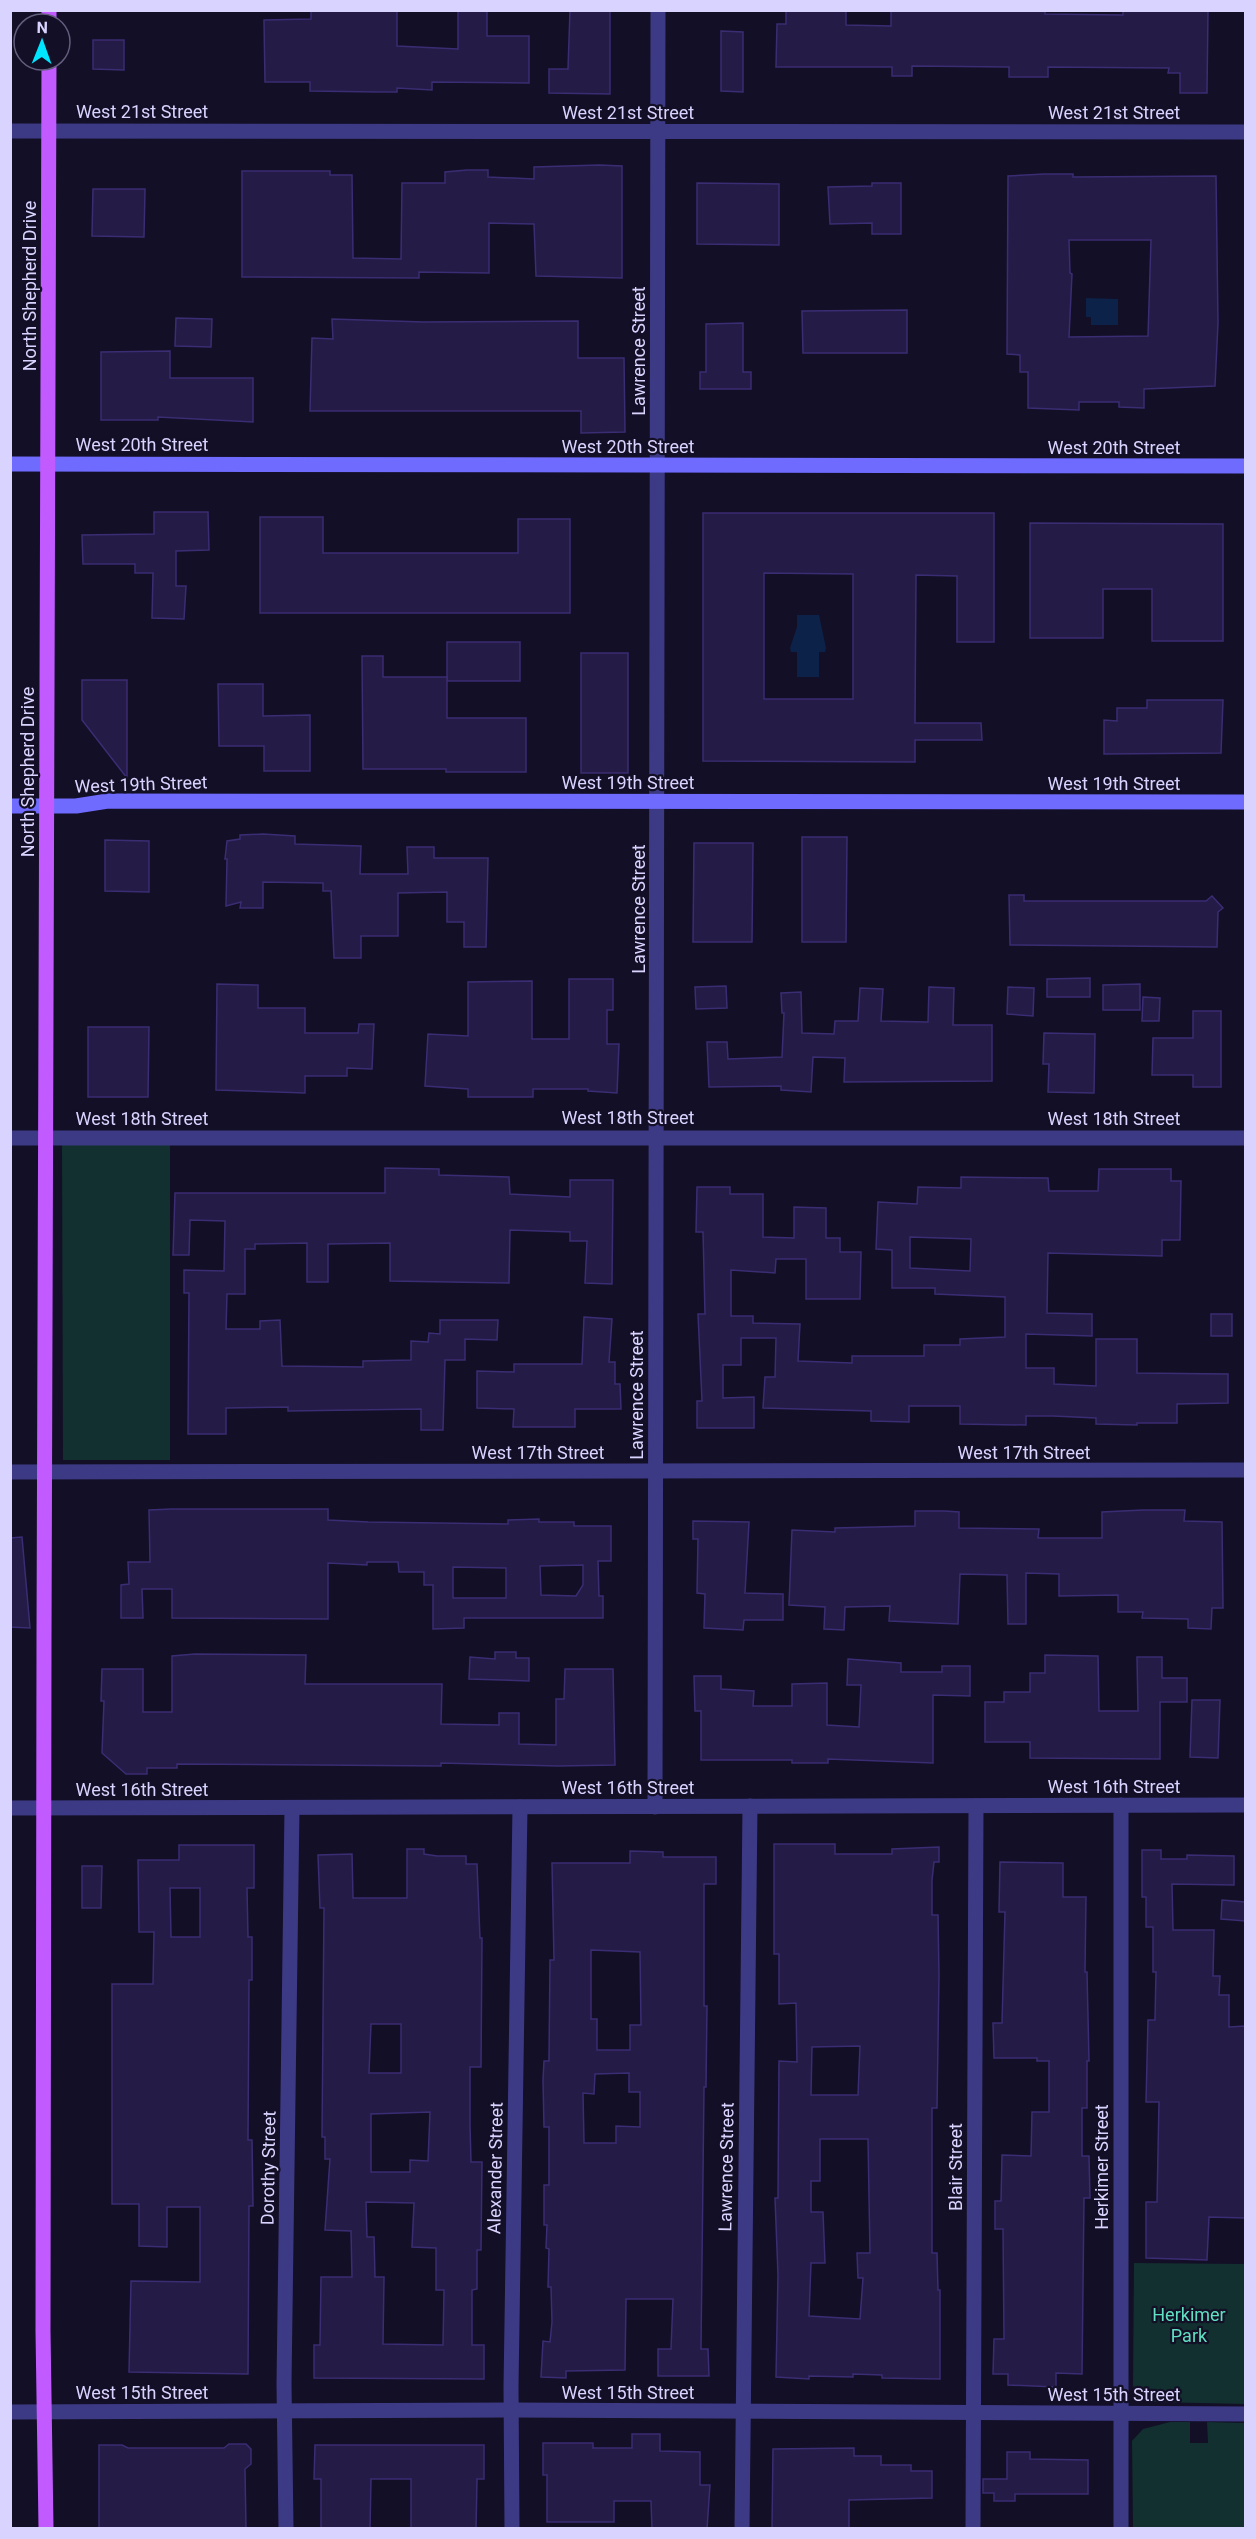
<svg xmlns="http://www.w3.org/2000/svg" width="1256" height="2539" font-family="Roboto,sans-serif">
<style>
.green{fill:#12302f}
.water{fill:#0c2248}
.building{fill:#241b47;stroke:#3b2d73;stroke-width:1.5;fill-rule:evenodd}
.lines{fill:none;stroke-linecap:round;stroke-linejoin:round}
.street{stroke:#3d3a85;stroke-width:15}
.secondary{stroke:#6f6bff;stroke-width:15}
.primary{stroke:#c25bff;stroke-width:15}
.labels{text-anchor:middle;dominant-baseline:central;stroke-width:4.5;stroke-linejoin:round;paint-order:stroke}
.street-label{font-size:18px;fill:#d9d4ff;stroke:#130f26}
.park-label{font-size:18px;fill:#5fe0c0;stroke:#130f26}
</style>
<rect width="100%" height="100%" fill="#130f26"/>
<g class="green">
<path d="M62 1145H170V1460H63Z"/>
<path d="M1134 2263 1245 2264V2404L1154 2402 1136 2395 1133 2385Z"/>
<path d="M1170 2422H1190V2443H1208L1207 2422 1245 2423V2528H1133L1132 2441 1143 2429Z"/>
</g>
<g class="water">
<path d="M1086 298 1118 299V325H1091V317H1086Z"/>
<path d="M797 615H819L826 648 825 652H819V677H797V652H791L790 648 797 627Z"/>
</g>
<g class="building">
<path d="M311 10H397V46L458 49V10L487 11V36H529V83L432 82V90L397 88V92H378L310 91V82H265L264 20 311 19Z"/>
<path d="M570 10H610V94L549 93V69H568Z"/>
<path d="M786 10H846V25L891 26V10H1045V14L1123 15V10H1208L1207 93H1180V73H1168L1169 68 1048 67V77H1009V67L912 66V76H892V67H776L777 24H786Z"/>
<path d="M721 31 743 32V92L721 91Z"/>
<path d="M93 40H124V70L93 69Z"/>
<path d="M599 165 622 166V278L536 276 534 224 489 223V273L419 272V278L242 277V171H330V175H352L353 258 401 259 402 183H445V172L467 170H488V177L534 179V167Z"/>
<path d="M1044 174H1073V177L1216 176 1218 323 1215 386 1144 389V408L1119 407V402H1079V410L1028 408V372H1020V355L1007 354 1008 176ZM1069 240H1151L1148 336 1069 337 1072 274 1070 273Z"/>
<path d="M697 183 779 184V245L697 244Z"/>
<path d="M872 183H901V234H872V223L830 224 828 187 872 186Z"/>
<path d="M93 189H145L144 237 92 236Z"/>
<path d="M907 310V353H803L802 311Z"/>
<path d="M176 318 212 319 211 347 175 346Z"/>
<path d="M332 319 423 322 578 321V358H624L625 432 581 433V411H310L312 338 333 339Z"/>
<path d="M743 323V372H751V389H700V372H706V324Z"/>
<path d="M170 351V378H253V422L158 417V420H101V352Z"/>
<path d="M154 512H208L209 550 176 551V586H186L184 619 152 618 153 573H135V564H83L82 535 154 534Z"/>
<path d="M703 513H994V642H957V576L916 575 915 723H981L982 740H915V762L703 761ZM764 573 853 574V699H764Z"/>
<path d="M260 517H323V553H518V519H570V613H260Z"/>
<path d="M1030 523 1223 524V641H1152V589H1103V638H1030Z"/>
<rect x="447" y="642" width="73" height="39"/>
<rect x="581" y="653" width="47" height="120"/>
<path d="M362 656H383V677H447V718H526V772H446V769H363Z"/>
<path d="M82 680H127V778L82 720Z"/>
<path d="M218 684H263V716L310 715V771H264V746H219Z"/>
<path d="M1147 700H1223L1221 753 1104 754V720L1117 721V708H1147Z"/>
<path d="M263 834 295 836V844L361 846 360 874H408L407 847H434V858H488L486 947H464V922H447V892L398 893V936H361V958H334L331 891H323V883L263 882V908H240L241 902 226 906 227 859H225L227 841 240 839V835Z"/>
<path d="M802 837H847L846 942H802Z"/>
<path d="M105 840 149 841V892L105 891Z"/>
<path d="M694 843H753L752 942H693Z"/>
<path d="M1009 895H1024V901H1206L1212 896 1223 908 1218 912 1217 947 1010 945Z"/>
<path d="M1090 978V997H1047V979Z"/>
<path d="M569 979H613V1010H607V1044H619L617 1093 588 1091V1089H533V1097H468V1089L425 1086 428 1034 468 1036V982L532 981V1039H569Z"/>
<path d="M217 984 258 985V1008H305V1033H358L359 1024H374L372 1069 347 1068V1076H305V1093L216 1090Z"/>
<path d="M1140 984V1010H1103V985Z"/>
<path d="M726 986 727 1008 696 1009 695 987Z"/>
<path d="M929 987 954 988 953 1025H992V1081L844 1082 845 1058 813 1057 811 1092 781 1090V1086L709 1087 707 1042H727L728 1059 782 1057 784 1013H782L781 993 801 992 802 1033 834 1034 835 1021H858L860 988 883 989 881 1021 928 1022Z"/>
<path d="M1008 987 1034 988 1033 1016 1007 1014Z"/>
<path d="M1143 997 1160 998 1159 1021H1142Z"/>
<path d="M1193 1011H1221V1087H1193V1075H1152L1153 1038H1193Z"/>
<path d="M88 1027H149L148 1097H88Z"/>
<path d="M1044 1033 1095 1034 1094 1093 1048 1092 1049 1064H1043Z"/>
<path d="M385 1168 439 1169V1175L509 1177 510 1194 570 1197V1180H613L612 1284 585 1283 587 1241H570V1232L510 1230 509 1283 390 1281V1243L328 1244V1282H307V1243L255 1244V1249H245V1294H227L226 1329H260V1321L280 1320 282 1366 363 1367V1361L411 1360V1341L428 1342 429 1333 440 1334V1320H498L497 1340 465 1339V1360H445L443 1430H421V1409L288 1411V1407L226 1408V1434H188L189 1293H184V1270L224 1271 225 1221 190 1220 189 1255H173L175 1193H385Z"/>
<path d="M1099 1169H1171V1181H1181L1180 1240H1162V1256L1048 1253 1047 1313 1092 1314V1336L1026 1334V1368H1054V1384L1096 1386V1339H1137V1373L1228 1374V1403L1177 1404V1423H1137V1425L1096 1424V1418L1053 1416H1026V1425L960 1424V1406H909V1422L871 1421V1411L763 1408 765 1377H775L776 1338H741V1365H723V1398L754 1397V1428H697V1401H702L698 1314H705L703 1232H696L697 1187H730V1194H763V1237L794 1238V1207L826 1208V1238H840V1252H861L860 1299H806V1259H776L775 1273 731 1270V1316H753V1323L800 1324 798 1361 852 1363V1356H924V1345H960V1339L1005 1337V1297L935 1294V1288H892V1250L876 1249 878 1202 917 1204 918 1187 961 1188V1177L1048 1178 1049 1191H1098ZM910 1237 971 1239 970 1271 910 1268Z"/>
<rect x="1211" y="1314" width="21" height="22"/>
<path d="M584 1317 612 1319 609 1362H615V1384H620L621 1409H575V1427H513L514 1409 477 1408V1371L514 1372V1364H582Z"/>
<path d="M172 1509H328V1520L368 1522 508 1524V1520L539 1519V1522H574V1526H611V1561H598L599 1596H603V1618H464V1628L433 1629V1585H424V1572H399L398 1562H367V1565L328 1563V1619L172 1618V1589H142L143 1618H121V1585L129 1584 128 1562H150L149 1510ZM583 1565V1585L576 1596 541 1595 540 1566ZM453 1567 506 1568V1598H453Z"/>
<path d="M1143 1510H1185L1184 1521 1222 1522 1223 1608H1212L1211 1629 1188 1628V1619L1142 1618 1143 1612H1118V1595L1059 1596V1574L1026 1573V1624H1008L1007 1575 960 1574 958 1624 889 1621 890 1606 845 1607 844 1630 824 1629 825 1607 789 1605 792 1530 835 1532V1528L915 1526V1511H945L959 1512V1528L1039 1529 1038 1538H1102V1512Z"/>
<path d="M693 1521 749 1522 745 1593 783 1594V1620H744L743 1630 704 1628 705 1594 697 1593 698 1539H693Z"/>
<path d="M22 1537 30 1628 10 1627V1538Z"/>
<path d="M495 1652H516V1658H529V1681L469 1679 470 1657 495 1659Z"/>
<path d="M195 1654 306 1655 305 1684H442L441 1724 499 1725V1713H519V1744L556 1745V1699H564L565 1669H613L615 1765 558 1766 441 1763V1766L177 1764V1768H147V1774H126L102 1753 104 1701H101L102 1669H143V1712H172V1656Z"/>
<path d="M1045 1655 1098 1656 1099 1711H1138L1137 1657H1162V1678H1187V1702H1160V1759L1030 1758V1742H985V1702H1004V1692H1030V1673H1045Z"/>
<path d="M848 1659 901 1663V1672H942V1666H970V1696L933 1695V1763L828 1759V1763H792V1760H701V1711H695L694 1676H721V1689L754 1691 753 1706H792V1684L827 1683V1725L859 1727 861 1685H847Z"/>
<path d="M1192 1700H1220L1218 1758 1190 1757Z"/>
<path d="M774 1844H835V1854H892V1849L939 1847V1862H934L932 1880V1915H938L939 1976 937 2108H932V2253H937L938 2290H940V2379L882 2378V2375L853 2374V2377L809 2376V2379L776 2377 778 2275 775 2198H778L779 2061 797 2062 796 2003 779 2004V1954H774ZM860 2046 858 2095H811L812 2047ZM820 2139H868L870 2253H857L858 2278H863L860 2319 809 2316 811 2263H825L823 2212H811V2181H820Z"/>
<path d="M179 1845H254V1888H247L248 1937H252V1980H249L248 2140H252L253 2206H249L248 2374 129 2372 131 2281 200 2282V2207H167V2247L139 2246V2204H112V1984H153L154 1932H139L138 1860H179ZM170 1888H200V1937H171Z"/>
<path d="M407 1849H424V1854L437 1856H466V1864H477L480 1938H482L481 2067H470V2126L471 2162H482L481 2250H477V2289L472 2290V2345H484V2379L314 2378V2345H320L321 2277H352L351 2231 325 2230 330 2159H325V2137H322L324 1908H320L318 1855 352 1854 353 1898H407ZM371 2024H401V2073H369ZM430 2112 428 2161 410 2160V2172H371V2114ZM366 2202 414 2203 412 2247 436 2248V2290H444L443 2345 383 2344 384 2277H375L374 2237H367Z"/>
<path d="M1142 1850H1161V1859H1187V1855L1234 1856V1885L1172 1884 1173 1930H1214L1213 1976H1220L1219 1995H1229V2027L1245 2026V2218L1209 2217 1207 2260 1146 2258V2202H1157L1159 2102H1146L1148 2020H1155L1156 1972H1153V1927H1146V1897H1142Z"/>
<path d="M630 1851 663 1852V1857H716V1884H704V2006H707L706 2087H704L701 2349H708L709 2376H658V2349H671L673 2299H626L625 2370 566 2371V2378L541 2377 543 2341 550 2342 552 2322 551 2287H548L549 2249 546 2248 547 2225H544V2185H549V2127H544L543 2080 544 2061H549L550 1960H554L552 1863H630ZM591 1950 640 1952 641 2025H630V2050H597V2019H591ZM629 2073V2092H640V2127L616 2126V2143H584L583 2093 594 2094 595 2074Z"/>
<path d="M1000 1862 1063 1863V1897H1086L1085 1972H1087L1089 2061H1087V2108H1082V2156H1089L1090 2198H1084L1082 2374 1056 2373V2387L1008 2385V2374H993L994 2339H1004L1003 2229H995V2201H1001L1002 2155 1031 2156 1032 2112H1049V2061H1037V2058H994L993 2023H1002L1005 1912H999Z"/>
<path d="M82 1866H102L101 1908H82Z"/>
<path d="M1222 1900 1245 1902V1921L1221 1919Z"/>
<path d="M632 2434H660V2451L700 2452V2485H710L707 2529H652L651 2501H614V2522H547V2475H543V2443H593V2448H632Z"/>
<path d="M229 2444H246L251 2449V2464L245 2469 246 2529H99V2445H122L128 2448H224Z"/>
<path d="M315 2445H484V2479H477L476 2529H411V2479H371L370 2529H321V2479H314Z"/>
<path d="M854 2448V2456H881V2465H911V2471H932V2498L849 2500V2529H772L773 2449Z"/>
<path d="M1007 2452H1030V2459L1088 2460V2494H1015V2501H994V2493H983V2479H1007Z"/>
</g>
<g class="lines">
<g class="street">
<path d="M10 131 1246 132"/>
<path d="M10 1138H1246"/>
<path d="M10 1472 1246 1470"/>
<path d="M655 1807 658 10"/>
<path d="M10 1808 1246 1805"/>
<path d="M10 2412 512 2410 1246 2414"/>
<path d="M286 2528 284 2384 292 1808"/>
<path d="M512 2528 511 2387 520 1807"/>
<path d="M742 2528 750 1806"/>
<path d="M973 2528 976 1806"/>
<path d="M1121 2528V1805"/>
</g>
<g class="secondary">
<path d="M10 464 1246 466"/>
<path d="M10 806H76L108 801 1246 802"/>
</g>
<g class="primary">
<path d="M49 24V10"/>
<path d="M46 2528 43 2331 44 1639 49 60"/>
</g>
</g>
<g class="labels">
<g class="street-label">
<text x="142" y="111">West 21st Street</text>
<text x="628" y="112">West 21st Street</text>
<text x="1114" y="112">West 21st Street</text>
<text transform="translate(29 286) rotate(-90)">North Shepherd Drive</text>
<text transform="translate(638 351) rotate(-90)">Lawrence Street</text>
<text x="142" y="444">West 20th Street</text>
<text x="628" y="446">West 20th Street</text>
<text x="1114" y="447">West 20th Street</text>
<text transform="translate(27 772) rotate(-90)">North Shepherd Drive</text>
<text x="628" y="782">West 19th Street</text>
<text x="1114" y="783">West 19th Street</text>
<text transform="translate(141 784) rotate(-2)">West 19th Street</text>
<text transform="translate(638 909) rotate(-90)">Lawrence Street</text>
<text x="628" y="1117">West 18th Street</text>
<text x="142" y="1118">West 18th Street</text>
<text x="1114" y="1118">West 18th Street</text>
<text transform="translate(636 1395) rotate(-90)">Lawrence Street</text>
<text x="538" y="1452">West 17th Street</text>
<text x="1024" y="1452">West 17th Street</text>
<text x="1114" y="1786">West 16th Street</text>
<text x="628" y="1787">West 16th Street</text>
<text x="142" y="1789">West 16th Street</text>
<text transform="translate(726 2167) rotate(-89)">Lawrence Street</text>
<text transform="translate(955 2167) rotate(-90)">Blair Street</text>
<text transform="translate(1101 2167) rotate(-90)">Herkimer Street</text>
<text transform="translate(268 2168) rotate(-89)">Dorothy Street</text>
<text transform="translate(495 2168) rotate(-89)">Alexander Street</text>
<text x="142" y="2392">West 15th Street</text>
<text x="628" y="2392">West 15th Street</text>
<text x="1114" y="2394">West 15th Street</text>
</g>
<g class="park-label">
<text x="1189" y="2314">Herkimer<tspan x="1189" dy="21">Park</tspan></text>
</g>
</g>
<rect width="1256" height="2539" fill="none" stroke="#d9d4ff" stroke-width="24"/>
<g transform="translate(42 42) rotate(1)"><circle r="28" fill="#130f26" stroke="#625e7d" stroke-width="1.5"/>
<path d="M0-4.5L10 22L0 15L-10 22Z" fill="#00e5ff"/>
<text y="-9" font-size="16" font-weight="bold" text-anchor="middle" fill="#d9d4ff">N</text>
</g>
</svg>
